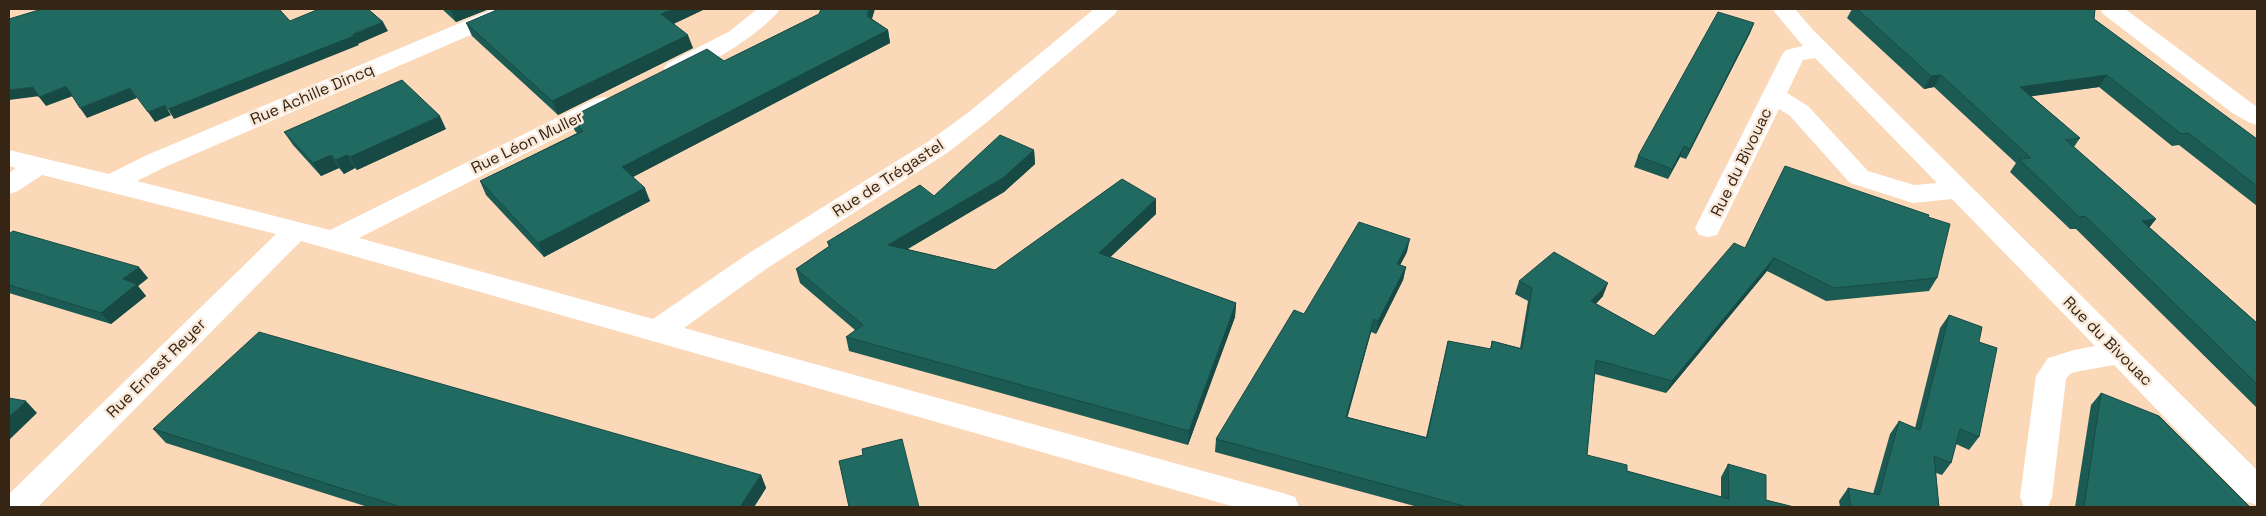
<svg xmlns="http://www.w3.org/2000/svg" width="2266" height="516" font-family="'Space Grotesk',sans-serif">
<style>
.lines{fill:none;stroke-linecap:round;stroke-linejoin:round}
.minor{fill:#fff;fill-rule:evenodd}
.wall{fill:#1c5b54}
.shaded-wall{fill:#174a45}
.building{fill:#216a62;stroke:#174a45}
.labels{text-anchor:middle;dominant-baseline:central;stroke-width:5;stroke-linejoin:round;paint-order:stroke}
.street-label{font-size:16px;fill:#352515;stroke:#fae9d9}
</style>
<rect width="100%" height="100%" fill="#fad8b8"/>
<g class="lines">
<g class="minor">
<path d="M493 9H522L519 14 165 167 137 181 330 230 595 99 604 97 613 99 616 104 613 109 359 238 653 319 749 253 929 141 969 112 1094 9H1118L1115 14 987 122 947 153 769 267 684 328 1283 493 1295 497 1299 507H1235L301 241 38 507H9V494L276 234 42 175 18 191 9 194V173L16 168 9 166V150L109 174 147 155Z"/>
<path d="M757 9H780C765 31 694 79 668 73L664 68 668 63 730 31Z"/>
<path d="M1772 9H1795L1814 31 2257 470V505L2245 501 2114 365 2075 372 2070 374 2066 379 2052 497 2048 507H2024L2020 497 2036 376 2048 358 2074 350 2095 346 1952 199 1913 203 1850 183 1790 116 1779 109 1717 235 1708 237 1699 235 1695 228 1782 55 1786 50 1803 46ZM1815 58 1937 183 1914 185 1868 171 1808 106 1787 93 1803 60Z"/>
<path d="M2100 9H2125L2257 107V125L2248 122 2231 112 2103 14Z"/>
</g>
</g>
<g class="wall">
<path d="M442 9H489L456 22Z"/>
<path d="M705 9 673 24 693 48 558 115 472 36 466 23Z"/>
<path d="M1852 9H2095L2094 19 2257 139V206L2179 145 2172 146 2099 87 2031 96 2080 138 2074 147 2156 219 2149 227 2257 323V408L2076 229H2070L2010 172 2016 163 1934 87 1924 89 1847 18Z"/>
<path d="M819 14 872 19 888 30 890 43 633 177 650 201 544 257 486 195 480 181 577 133 575 131 569 118 724 61Z"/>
<path d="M1754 23 1750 33 1686 159 1680 157 1668 179 1634 167 1638 156Z"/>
<path d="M446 129 357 170 355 168 344 174 339 168 321 176 293 145 284 132Z"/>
<path d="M1034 150 1035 164 1004 192 907 249 995 270 1156 199V214L1110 257 1236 303 1235 317 1188 445 849 351 846 337 855 330 800 283 796 269 829 247 827 242 934 196Z"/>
<path d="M1928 217 1937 278 1929 291 1826 301 1767 271 1666 393 1595 374 1587 455 1627 471 1721 497V477L1728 464 1766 500 1794 507H1418L1215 452 1216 439 1407 252 1400 265 1406 267 1403 280 1376 334 1371 332 1347 417 1426 437 1448 341 1490 349 1492 341 1520 348 1528 301 1515 294 1519 281 1603 296 1596 304 1654 336 1745 248Z"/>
<path d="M9 234 148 278 138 286 146 296 111 324 9 293Z"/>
<path d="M1949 315 1979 342V437L1969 450 1956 444 1951 463 1942 475 1936 473 1939 507H1840L1839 501 1848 488 1873 494 1890 434 1899 421 1915 428 1940 328Z"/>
<path d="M2101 393 2239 497 2250 507H2075L2091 405Z"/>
<path d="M153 429 761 475 766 488 754 507H368L166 443Z"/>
</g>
<g class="shaded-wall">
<path d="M450 9H489L456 22Z"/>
<path d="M673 9H705L665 28 661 14Z"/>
<path d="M869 9H875L869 29 867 16Z"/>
<path d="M383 22 388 31 358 44 359 45 174 119 168 109Z"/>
<path d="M1754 23 1750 33 1686 159 1690 149Z"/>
<path d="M888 30 890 43 627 180 622 167Z"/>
<path d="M688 35 693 48 558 115 552 101Z"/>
<path d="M1941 75 1934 87 1924 89 1931 76Z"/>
<path d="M2107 75 2099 87 2013 99 2020 87Z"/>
<path d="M66 86 73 96 46 106 39 97Z"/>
<path d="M33 87 40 96 9 100V90Z"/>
<path d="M130 88 137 98 87 118 80 108Z"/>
<path d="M165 105 171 115 155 122 148 112Z"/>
<path d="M440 116 446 129 357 170 350 157Z"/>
<path d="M1684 146 1680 157 1668 179 1672 169Z"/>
<path d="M1034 150 1035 164 1004 192 891 259 888 245Z"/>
<path d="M331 155 339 168 321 176 313 163Z"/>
<path d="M347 155 355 168 344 174 336 160Z"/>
<path d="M645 188 650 201 544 257 538 243Z"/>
<path d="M1156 199V214L1100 267 1099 253Z"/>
<path d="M2156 219 2146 232 2142 221Z"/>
<path d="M1410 239 1407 252 1394 277 1397 264Z"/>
<path d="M1774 258 1767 271 1666 393 1672 381Z"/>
<path d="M139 267 148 278 138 286 146 296 111 324 101 313 123 279Z"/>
<path d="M1406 267 1403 280 1376 334 1378 321Z"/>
<path d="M1608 283 1603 296 1586 314 1591 301Z"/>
<path d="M1236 303 1235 317 1188 445 1189 431Z"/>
<path d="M1374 319 1371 332 1344 430 1346 417Z"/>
<path d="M26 401 37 413 9 440V417Z"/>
<path d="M761 475 766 488 754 507H740Z"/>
</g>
<g class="building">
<path d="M42 9H279L290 21 319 9H368L383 22 353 34 354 36 168 109 165 105 148 112 130 88 80 108 66 86 39 97 33 87 9 90V19Z"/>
<path d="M499 9H673L661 14 688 35 552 101 466 23Z"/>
<path d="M821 9H869L867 16 888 30 622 167 645 188 538 243 480 181 583 131 569 118 707 49 724 61 819 14Z"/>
<path d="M1857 9H2095L2094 19 2257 139V186L2188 133 2181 134 2107 75 2020 87 2080 138 2066 140 2156 219 2142 221 2257 323V384L2085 216 2079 217 2019 159 2031 158 1941 75 1931 76Z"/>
<path d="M1718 12 1754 23 1690 149 1684 146 1672 169 1638 156Z"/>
<path d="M402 80 440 116 350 157 347 155 336 160 331 155 313 163 284 132Z"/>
<path d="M1000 135 1034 150 1003 178 888 245 995 270 1122 179 1156 199 1099 253 1236 303 1189 431 846 337 863 325 796 269 831 245 827 242 920 185 934 196Z"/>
<path d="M1785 166 1929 215 1928 217 1950 224 1937 278 1834 288 1774 258 1672 381 1596 360 1587 455 1627 465V471L1729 499 1728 464 1766 475V500L1794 507H1468L1216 439 1294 310 1304 314 1359 222 1410 239 1397 264 1406 267 1378 321 1374 319 1346 417 1427 438 1448 341 1491 349 1492 341 1522 349 1532 288 1519 281 1554 252 1608 283 1591 301 1654 336 1734 243 1745 248Z"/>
<path d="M13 231 139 267 123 279 137 284 101 313 9 285V234Z"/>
<path d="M1949 315 1982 327 1979 342 1997 348 1979 437 1960 429 1951 463 1934 456 1939 507H1851L1848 488 1879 495 1899 421 1920 430Z"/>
<path d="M259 332 761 475 740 507H401L153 429Z"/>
<path d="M2101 393 2159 416 2250 507H2084Z"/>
<path d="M9 398 26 401 9 417Z"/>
<path d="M902 439 919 507H849L839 461 863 455 862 449Z"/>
</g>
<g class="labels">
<g class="street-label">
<text transform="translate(312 94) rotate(-23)">Rue Achille Dincq</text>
<text transform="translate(527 142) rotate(-26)">Rue Léon Muller</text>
<text transform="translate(1741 162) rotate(-64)">Rue du Bivouac</text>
<text transform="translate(888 178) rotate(-33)">Rue de Trégastel</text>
<text transform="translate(2108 341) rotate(45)">Rue du Bivouac</text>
<text transform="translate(156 368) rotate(-45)">Rue Ernest Reyer</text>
</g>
</g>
<rect width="2266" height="516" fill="none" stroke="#352515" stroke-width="20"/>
</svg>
